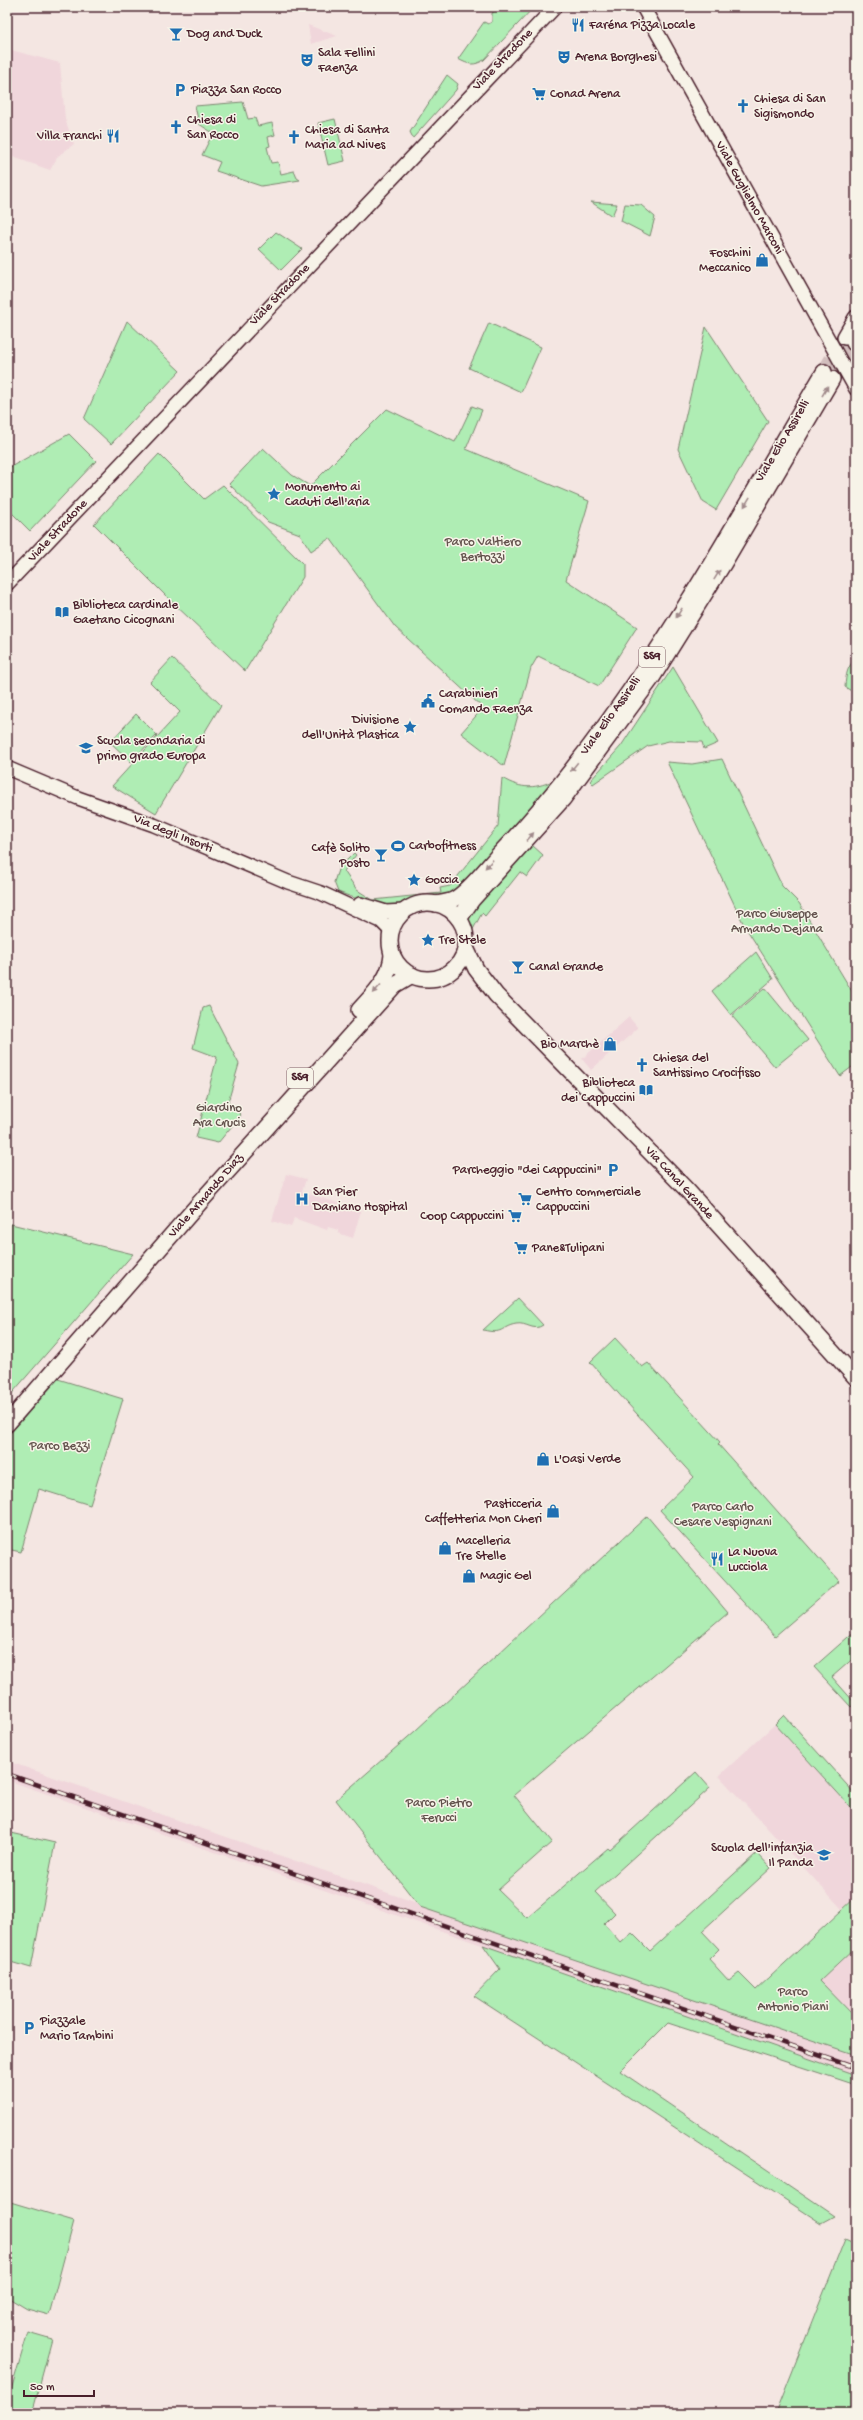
<svg xmlns="http://www.w3.org/2000/svg" width="863" height="2420" font-family="'Gochi Hand',sans-serif">
<style>
.built{fill:#f0d6db}
.green{fill:#afedb4;stroke:#7c8670}
.lines{fill:none;stroke-linecap:round;stroke-linejoin:round}
.primary-tunnel{stroke:#d2bebd;stroke-width:15;stroke-dasharray:15 8;stroke-linecap:butt}
.secondary-casing{stroke:#4a1f2b;stroke-width:16}
.primary-casing{stroke:#4a1f2b;stroke-width:18}
.secondary{stroke:#f7f3e8;stroke-width:13}
.primary{stroke:#f7f3e8;stroke-width:15}
.rail-casing{stroke:#4a1f2b;stroke-width:4.5}
.rail{stroke:#f7f3e8;stroke-width:3;stroke-dasharray:9;stroke-linecap:butt}
.oneway{fill:#a0898a}
.labels{text-anchor:middle;dominant-baseline:central;stroke-width:3;stroke-linejoin:round;paint-order:stroke}
.shield{fill:#f7f3e8;stroke:#7e5f64;stroke-width:1}
.shield-label{font-size:12px;font-weight:bold;fill:#4a1f2b}
.poi-label{font-size:13px;fill:#4a1f2b;stroke:#f7f3e8;text-anchor:start}
.street-label{font-size:13px;fill:#4a1f2b;stroke:#f7f3e8}
.park-label{font-size:13px;fill:#63524d;stroke:#f7f3e8}
</style>
<rect width="100%" height="100%" fill="#f4e6e2"/>
<filter id="ink" filterUnits="userSpaceOnUse"><feTurbulence type="fractalNoise" baseFrequency=".025" numOctaves="2"/><feDisplacementMap in="SourceGraphic" scale="8" xChannelSelector="R" yChannelSelector="G"/><feConvolveMatrix kernelMatrix="1 2 1 2 8 2 1 2 1" color-interpolation-filters="sRGB"/></filter>
<g filter="url(#ink)">
<g class="built">
<path d="M308 25 337 36 311 44Z"/>
<path d="M7 49 60 63 65 119 74 144 58 156 50 170 7 155Z"/>
<path d="M629 1017 638 1028 591 1070 582 1059Z"/>
<path d="M286 1174 306 1179 302 1192 361 1210 353 1238 338 1233V1230L328 1227 327 1230 294 1218 291 1227 272 1221Z"/>
<path d="M775 1724 856 1813V1896L842 1909 719 1776Z"/>
<path d="M7 1761 856 2055V2075L7 1780Z"/>
<path d="M856 1947V2018L820 1981Z"/>
</g>
<g class="green">
<path d="M500 7H534L484 60C474 66 469 65 458 59L484 22 488 24 492 22V13Z"/>
<path d="M447 75 458 84 456 90 413 138 410 132Z"/>
<path d="M243 102 248 119 255 118 258 126 272 123 275 135 268 137 270 146 267 147 271 163 278 162 281 174 294 171 297 178 300 180 261 186 216 171 220 162 202 155 213 133 199 124 195 106Z"/>
<path d="M335 119 345 161 328 165 318 123Z"/>
<path d="M591 202 617 204 612 216Z"/>
<path d="M625 204 641 205 655 217 650 236 621 221Z"/>
<path d="M276 232 302 249 281 270 259 249Z"/>
<path d="M127 321 180 371 111 444 84 419Z"/>
<path d="M489 323 541 347 521 392 469 368Z"/>
<path d="M706 327 768 421 716 510 703 502 678 449Z"/>
<path d="M472 406 482 410 466 449 589 501 566 580 637 627 599 686 538 656 531 668 504 766 461 733 483 708 395 627 330 538 311 551 300 534 268 522 229 484 263 448 292 475 310 486 387 409 455 442Z"/>
<path d="M69 434 96 461 30 531 7 508V469Z"/>
<path d="M159 454 204 499 223 485 303 564V577L245 671 172 602 94 524Z"/>
<path d="M172 658 221 705 156 813 112 786 180 712 150 682Z"/>
<path d="M856 658V694L845 687C846 674 847 667 856 658Z"/>
<path d="M673 667 718 743 704 749 702 742 669 741 648 746 593 784 590 781 621 746Z"/>
<path d="M136 714 157 735 131 762 110 742Z"/>
<path d="M722 759 782 886 799 903 856 998V1064L840 1076 744 925 667 762 692 764Z"/>
<path d="M502 778C522 790 536 789 557 779L455 894 416 899 402 906 385 909 338 892 334 882 342 858 346 861 354 853 356 855 344 871 357 890 373 900 441 893 440 888 450 886 498 826Z"/>
<path d="M532 845 543 855 527 877 520 872 485 916 482 913 471 933 468 920 470 913Z"/>
<path d="M756 952 773 979 731 1015 712 991Z"/>
<path d="M765 988 808 1040 775 1067 732 1016Z"/>
<path d="M209 1006 239 1064 228 1102 241 1115 218 1143 196 1138 217 1057 193 1048 203 1008Z"/>
<path d="M7 1223 133 1254 7 1399Z"/>
<path d="M518 1298 543 1325C533 1332 527 1322 516 1324 500 1327 504 1335 483 1330Z"/>
<path d="M615 1338 642 1367 648 1363 720 1442 718 1444 839 1581 775 1636 660 1510 694 1477 590 1362Z"/>
<path d="M58 1379 123 1399 90 1505 39 1489 21 1552 7 1549V1437Z"/>
<path d="M647 1516 728 1612 514 1795 552 1842 498 1890 527 1918 608 1848 610 1850 696 1772 710 1788 595 1892 615 1913 604 1924 621 1943 632 1933 650 1951 757 1853 771 1868 702 1931 719 1949 709 1959 729 1981 739 1973 756 1990 856 1897V1947L820 1981 856 2018V2055L420 1907 336 1800 415 1731Z"/>
<path d="M856 1630V1656L832 1677 855 1703 851 1707 814 1667Z"/>
<path d="M784 1715 856 1795V1813L775 1724Z"/>
<path d="M7 1832 55 1843 31 1968 7 1961Z"/>
<path d="M483 1945 856 2075V2085L668 2023 620 2071 834 2216 821 2223 474 1996 500 1969Z"/>
<path d="M7 2201 74 2221 49 2315 27 2309 7 2297Z"/>
<path d="M845 2239 856 2244V2413H776Z"/>
<path d="M28 2332 52 2339 32 2413H7V2404Z"/>
</g>
<g class="lines">
<g class="primary-tunnel">
<path d="M824 372 845 337"/>
<path d="M832 379 854 343"/>
</g>
<g class="secondary-casing">
<g id="secondary">
<path d="M643 7 856 389"/>
<path d="M7 584 555 7"/>
<path d="M7 768 78 798 154 825 288 882 321 893 381 921 391 931"/>
<path d="M360 904 386 912 404 911"/>
</g>
</g>
<g class="primary-casing">
<g id="primary">
<path d="M845 337 856 318"/>
<path d="M854 343 856 339"/>
<circle cx="428" cy="941" r="38"/>
<path d="M436 904C441 903 448 902 453 900 469 892 489 864 502 851 635 710 726 537 824 372"/>
<path d="M459 919 472 900 563 799 652 678 724 563 832 379"/>
<path d="M465 946 476 969 496 995 686 1189 856 1378"/>
<path d="M359 1010C374 993 390 979 392 955"/>
<path d="M7 1424 202 1200 395 985 412 975"/>
</g>
</g>
<use href="#secondary" class="secondary"/>
<use href="#primary" class="primary"/>
<g class="rail-casing">
<path id="rail" d="M7 1774 856 2068"/>
</g>
<use href="#rail" class="rail"/>
</g>
<defs><path id="oneway-solid" d="M-6-.8H1V-3.2L6.5 0L1 3.2V.8H-6Z"/></defs>
<g class="oneway">
<use href="#oneway-solid" transform="translate(825 391) rotate(-60)"/>
<use href="#oneway-solid" transform="translate(747 502) rotate(121)"/>
<use href="#oneway-solid" transform="translate(717 575) rotate(-58)"/>
<use href="#oneway-solid" transform="translate(679 613) rotate(122)"/>
<use href="#oneway-solid" transform="translate(574 767) rotate(129)"/>
<use href="#oneway-solid" transform="translate(530 837) rotate(-49)"/>
<use href="#oneway-solid" transform="translate(489 864) rotate(133)"/>
<use href="#oneway-solid" transform="translate(377 989) rotate(131)"/>
</g>
</g>
<defs>
<g id="restaurant-bare" transform="scale(1.08)"><path d="M-5-6h1v4h1v-4h1v4h1v-4h1v5L-1.5 .5V6h-2V.5L-5-1ZM5-6V6H3V1.5H1.5Q1.5-4 5-6Z" fill="#1f6fb2" stroke="#f7f3e8" stroke-width="2.5" paint-order="stroke"/></g>
<g id="bar-bare" transform="scale(1.08)"><path d="M-6-5H6L.8 .8V4.5H3.5V6h-7V4.5H-.8V.8Z" fill="#1f6fb2" stroke="#f7f3e8" stroke-width="2.5" paint-order="stroke"/></g>
<g id="theatre-bare" transform="scale(1.08)"><path d="M-5-5.5Q0-4 5-5.5V0Q5 5 0 6Q-5 5-5 0ZM-3.3-2.5H-1v1.5H-3.3ZM1-2.5H3.3v1.5H1ZM-2.8 1Q0 5.5 2.8 1Z" fill="#1f6fb2" stroke="#f7f3e8" stroke-width="2.5" paint-order="stroke"/></g>
<g id="parking-bare" transform="scale(1.08)"><path d="M-3.5-5.5H1a3.5 3.5 0 0 1 0 7H-1V5.5H-3.5ZM-1-3.4V-.6H.8a1.4 1.4 0 0 0 0-2.8Z" fill="#1f6fb2" stroke="#f7f3e8" stroke-width="2.5" paint-order="stroke"/></g>
<g id="supermarket-bare" transform="scale(1.08)"><path d="M-6-5.5h2.5l.6 2H6L4.5 2H-2.5L-4.4-4H-6ZM-1.5 3.2a1.3 1.3 0 1 0 .1 0ZM3 3.2a1.3 1.3 0 1 0 .1 0Z" fill="#1f6fb2" stroke="#f7f3e8" stroke-width="2.5" paint-order="stroke"/></g>
<g id="church-bare" transform="scale(1.08)"><path d="M-1.2-6h2.4v3.5h3.3v2.4h-3.3V6h-2.4V-.1h-3.3v-2.4h3.3Z" fill="#1f6fb2" stroke="#f7f3e8" stroke-width="2.5" paint-order="stroke"/></g>
<g id="shop-bare" transform="scale(1.08)"><path d="M-5-2.5h2.3a2.7 3.5 0 0 1 5.4 0H5L5.5 6h-11ZM-1.5-2.5h3a1.5 2.3 0 0 0-3 0Z" fill="#1f6fb2" stroke="#f7f3e8" stroke-width="2.5" paint-order="stroke"/></g>
<g id="sight-bare" transform="scale(1.08)"><path d="M0-6L1.8-2.2L6-1.7L2.9 1.2L3.7 5.4L0 3.3L-3.7 5.4L-2.9 1.2L-6-1.7L-1.8-2.2Z" fill="#1f6fb2" stroke="#f7f3e8" stroke-width="2.5" paint-order="stroke"/></g>
<g id="library-bare" transform="scale(1.08)"><path d="M-6-4Q-3-5.5-.7-3.5V5Q-3 3-6 4ZM6-4Q3-5.5 .7-3.5V5Q3 3 6 4Z" fill="#1f6fb2" stroke="#f7f3e8" stroke-width="2.5" paint-order="stroke"/></g>
<g id="civic-bare" transform="scale(1.08)"><path d="M-.6-6.5H3V-4.5H.6V-3L4-1V1h2V6H-6V1h2V-1L-.6-3ZM-1.2 2.5V6h2.4V2.5Z" fill="#1f6fb2" stroke="#f7f3e8" stroke-width="2.5" paint-order="stroke"/></g>
<g id="school-bare" transform="scale(1.08)"><path d="M0-5L7-2L0 1L-7-2ZM-4 1L0 2.5L4 1V4Q0 6-4 4Z" fill="#1f6fb2" stroke="#f7f3e8" stroke-width="2.5" paint-order="stroke"/></g>
<g id="stadium-bare" transform="scale(1.08)"><path d="M0-5a6.5 5 0 1 0 0 10a6.5 5 0 1 0 0-10ZM-3.5-1.8h7v3.6h-7Z" fill="#1f6fb2" stroke="#f7f3e8" stroke-width="2.5" paint-order="stroke"/></g>
<g id="hospital-bare" transform="scale(1.08)"><path d="M-5-5h3v3.5h4V-5h3V5h-3V1.5h-4V5h-3Z" fill="#1f6fb2" stroke="#f7f3e8" stroke-width="2.5" paint-order="stroke"/></g>
</defs>
<g fill-rule="evenodd">
<use href="#restaurant-bare" x="578" y="25"/>
<use href="#bar-bare" x="176" y="34"/>
<use href="#theatre-bare" x="564" y="57"/>
<use href="#theatre-bare" x="307" y="60"/>
<use href="#parking-bare" x="180" y="90"/>
<use href="#supermarket-bare" x="539" y="94"/>
<use href="#church-bare" x="743" y="106"/>
<use href="#church-bare" x="176" y="127"/>
<use href="#restaurant-bare" x="113" y="136"/>
<use href="#church-bare" x="294" y="137"/>
<use href="#shop-bare" x="762" y="260"/>
<use href="#sight-bare" x="274" y="494"/>
<use href="#library-bare" x="62" y="612"/>
<use href="#civic-bare" x="428" y="701"/>
<use href="#sight-bare" x="410" y="727"/>
<use href="#school-bare" x="86" y="748"/>
<use href="#stadium-bare" x="398" y="846"/>
<use href="#bar-bare" x="381" y="855"/>
<use href="#sight-bare" x="414" y="880"/>
<use href="#sight-bare" x="428" y="940"/>
<use href="#bar-bare" x="518" y="967"/>
<use href="#shop-bare" x="610" y="1044"/>
<use href="#church-bare" x="642" y="1065"/>
<use href="#library-bare" x="646" y="1090"/>
<use href="#parking-bare" x="613" y="1170"/>
<use href="#hospital-bare" x="302" y="1199"/>
<use href="#supermarket-bare" x="525" y="1199"/>
<use href="#supermarket-bare" x="515" y="1216"/>
<use href="#supermarket-bare" x="521" y="1248"/>
<use href="#shop-bare" x="543" y="1459"/>
<use href="#shop-bare" x="553" y="1511"/>
<use href="#shop-bare" x="445" y="1548"/>
<use href="#restaurant-bare" x="717" y="1559"/>
<use href="#shop-bare" x="469" y="1576"/>
<use href="#school-bare" x="824" y="1855"/>
<use href="#parking-bare" x="29" y="2028"/>
</g>
<g class="labels">
<g class="shield">
<rect x="639" y="647" width="26" height="20" rx="3"/>
<rect x="287" y="1068" width="26" height="20" rx="3"/>
</g>
<g class="shield-label">
<text x="652" y="657">SS9</text>
<text x="300" y="1078">SS9</text>
</g>
<g class="poi-label">
<text x="589" y="25">Faréna Pizza Locale</text>
<text x="187" y="34">Dog and Duck</text>
<text x="318" y="53">Sala Fellini<tspan x="318" dy="15">Faenza</tspan></text>
<text x="575" y="57">Arena Borghesi</text>
<text x="191" y="90">Piazza San Rocco</text>
<text x="550" y="94">Conad Arena</text>
<text x="754" y="99">Chiesa di San<tspan x="754" dy="15">Sigismondo</tspan></text>
<text x="187" y="120">Chiesa di<tspan x="187" dy="15">San Rocco</tspan></text>
<text x="305" y="130">Chiesa di Santa<tspan x="305" dy="15">Maria ad Nives</tspan></text>
<text x="102" y="136" text-anchor="end">Villa Franchi</text>
<text x="751" y="253" text-anchor="end">Foschini<tspan x="751" dy="15">Meccanico</tspan></text>
<text x="285" y="487">Monumento ai<tspan x="285" dy="15">Caduti dell'aria</tspan></text>
<text x="73" y="605">Biblioteca cardinale<tspan x="73" dy="15">Gaetano Cicognani</tspan></text>
<text x="439" y="694">Carabinieri<tspan x="439" dy="15">Comando Faenza</tspan></text>
<text x="399" y="720" text-anchor="end">Divisione<tspan x="399" dy="15">dell'Unità Plastica</tspan></text>
<text x="97" y="741">Scuola secondaria di<tspan x="97" dy="15">primo grado Europa</tspan></text>
<text x="409" y="846">Carbofitness</text>
<text x="370" y="848" text-anchor="end">Cafè Solito<tspan x="370" dy="15">Posto</tspan></text>
<text x="425" y="880">Goccia</text>
<text x="439" y="940">Tre Stele</text>
<text x="529" y="967">Canal Grande</text>
<text x="599" y="1044" text-anchor="end">Bio Marchè</text>
<text x="653" y="1058">Chiesa del<tspan x="653" dy="15">Santissimo Crocifisso</tspan></text>
<text x="635" y="1083" text-anchor="end">Biblioteca<tspan x="635" dy="15">dei Cappuccini</tspan></text>
<text x="602" y="1170" text-anchor="end">Parcheggio "dei Cappuccini"</text>
<text x="313" y="1192">San Pier<tspan x="313" dy="15">Damiano Hospital</tspan></text>
<text x="536" y="1192">Centro commerciale<tspan x="536" dy="15">Cappuccini</tspan></text>
<text x="504" y="1216" text-anchor="end">Coop Cappuccini</text>
<text x="532" y="1248">Pane&amp;Tulipani</text>
<text x="554" y="1459">L'Oasi Verde</text>
<text x="542" y="1504" text-anchor="end">Pasticceria<tspan x="542" dy="15">Caffetteria Mon Cheri</tspan></text>
<text x="456" y="1541">Macelleria<tspan x="456" dy="15">Tre Stelle</tspan></text>
<text x="728" y="1552">La Nuova<tspan x="728" dy="15">Lucciola</tspan></text>
<text x="480" y="1576">Magic Gel</text>
<text x="813" y="1848" text-anchor="end">Scuola dell'infanzia<tspan x="813" dy="15">Il Panda</tspan></text>
<text x="40" y="2021">Piazzale<tspan x="40" dy="15">Mario Tambini</tspan></text>
</g>
<g class="street-label">
<text transform="translate(503 60) rotate(-46)">Viale Stradone</text>
<text transform="translate(749 198) rotate(61)">Viale Guglielmo Marconi</text>
<text transform="translate(280 295) rotate(-46)">Viale Stradone</text>
<text transform="translate(783 441) rotate(-59)">Viale Elio Assirelli</text>
<text transform="translate(58 531) rotate(-47)">Viale Stradone</text>
<text transform="translate(611 716) rotate(-54)">Viale Elio Assirelli</text>
<text transform="translate(173 834) rotate(22)">Via degli Insorti</text>
<text transform="translate(679 1183) rotate(47)">Via Canal Grande</text>
<text transform="translate(206 1196) rotate(-49)">Viale Armando Diaz</text>
</g>
<g class="park-label">
<text x="483" y="542">Parco Valtiero<tspan x="483" dy="15">Bertozzi</tspan></text>
<text x="777" y="914">Parco Giuseppe<tspan x="777" dy="15">Armando Dejana</tspan></text>
<text x="219" y="1108">Giardino<tspan x="219" dy="15">Ara Crucis</tspan></text>
<text x="60" y="1446">Parco Bezzi</text>
<text x="723" y="1507">Parco Carlo<tspan x="723" dy="15">Cesare Vespignani</tspan></text>
<text x="439" y="1803">Parco Pietro<tspan x="439" dy="15">Ferucci</tspan></text>
<text x="793" y="1992">Parco<tspan x="793" dy="15">Antonio Piani</tspan></text>
</g>
</g>
<rect width="863" height="2420" fill="none" stroke="#f7f3e8" stroke-width="24"/>
<rect x="12" y="12" width="839" height="2396" fill="none" stroke="#4a1f2b" stroke-width="1.5" filter="url(#ink)"/>
<path d="M24 2390v6h70v-6" fill="none" stroke="#4a1f2b" stroke-width="2"/>
<text x="30" y="2390" font-size="12" fill="#4a1f2b" stroke="#f7f3e8" stroke-width="3" paint-order="stroke">50 m</text>
</svg>
